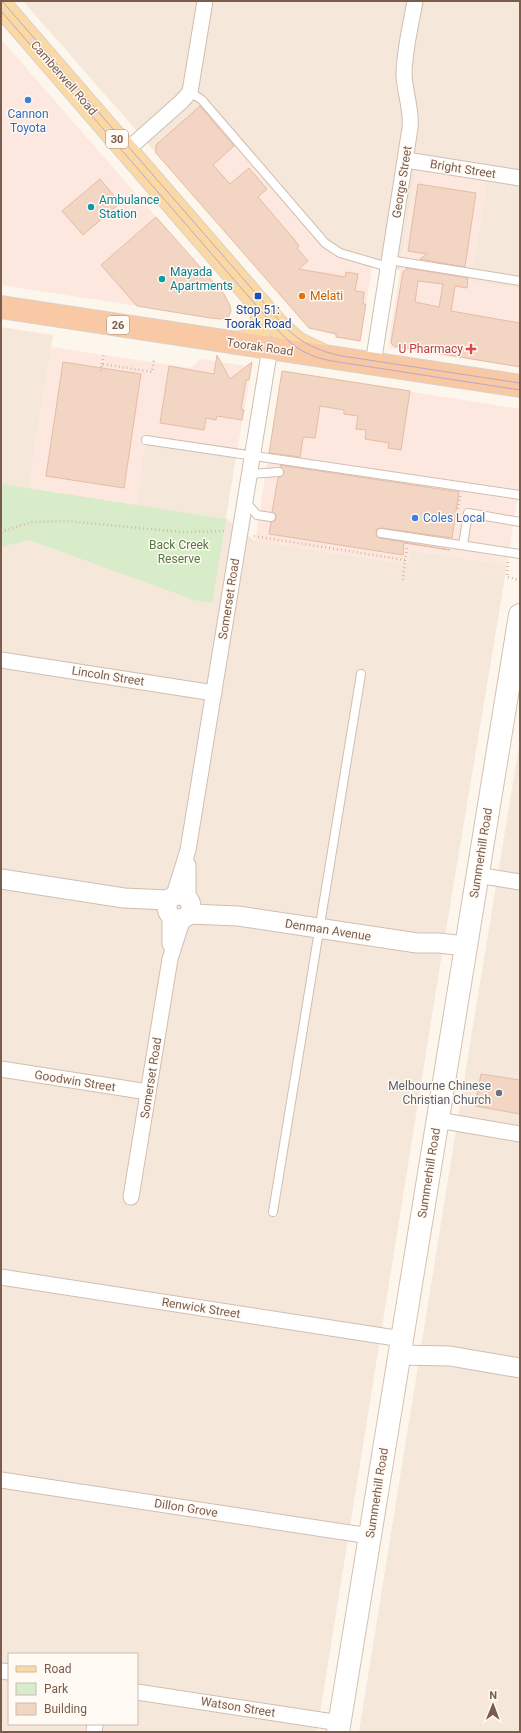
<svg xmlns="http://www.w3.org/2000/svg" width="521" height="1733" font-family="Roboto,sans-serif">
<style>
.residential{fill:#f5e8da;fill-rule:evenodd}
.commercial{fill:#fde8e0}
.green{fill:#d8ecc9}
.building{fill:#f3d5c3;stroke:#e6bba3;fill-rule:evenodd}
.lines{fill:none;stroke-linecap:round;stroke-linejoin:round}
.service-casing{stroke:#d1beb0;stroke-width:10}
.minor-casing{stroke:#d1beb0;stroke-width:17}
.tertiary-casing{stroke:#d1beb0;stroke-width:21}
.secondary-casing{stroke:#d6c0b0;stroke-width:24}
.primary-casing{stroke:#dad1cd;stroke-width:24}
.trunk-casing{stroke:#dad1cd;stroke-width:24}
.path{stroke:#d9b8a5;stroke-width:2.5;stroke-dasharray:1 3;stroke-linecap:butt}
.service{stroke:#fff;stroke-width:8}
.minor{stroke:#fff;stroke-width:15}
.tertiary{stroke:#fff;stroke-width:19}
.secondary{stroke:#fff;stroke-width:22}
.primary{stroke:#fbd9a5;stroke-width:22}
.trunk{stroke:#f9c8a4;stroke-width:22}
.tram{stroke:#b9a8c9;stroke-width:1}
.shop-dot{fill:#3f7fe0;stroke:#fffaf3;stroke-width:1.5}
.culture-dot{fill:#0f9aa8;stroke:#fffaf3;stroke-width:1.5}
.transit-dot{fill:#1a4fb4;stroke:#fffaf3;stroke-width:1.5}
.food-dot{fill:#e8710a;stroke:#fffaf3;stroke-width:1.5}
.health-dot{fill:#e0444e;stroke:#fffaf3;stroke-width:1.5}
.worship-dot{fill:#6b7280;stroke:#fffaf3;stroke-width:1.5}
.labels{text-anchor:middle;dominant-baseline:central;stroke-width:3;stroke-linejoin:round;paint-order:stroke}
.shield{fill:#fffaf3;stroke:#a28b7f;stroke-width:1}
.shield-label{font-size:11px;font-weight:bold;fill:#7a5c4d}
.street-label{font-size:12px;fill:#7a5c4d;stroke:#fffaf3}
.shop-label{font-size:12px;fill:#366cbe;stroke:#fffaf3}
.culture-label{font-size:12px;fill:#0d838f;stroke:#fffaf3;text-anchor:start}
.food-label{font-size:12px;fill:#c56008;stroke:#fffaf3;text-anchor:start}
.transit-label{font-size:12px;fill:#164399;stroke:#fffaf3}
.health-label{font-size:12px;fill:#be3a42;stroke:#fffaf3;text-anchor:end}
.park-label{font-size:12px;fill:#537a41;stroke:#fffaf3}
.worship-label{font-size:12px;fill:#5b616d;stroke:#fffaf3;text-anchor:end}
</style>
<rect width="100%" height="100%" fill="#fdf6ec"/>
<g class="residential">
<path d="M23 1H520V289L470 281 416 169 400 270 372 266 335 253 201 106 156 145V153Z"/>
<path d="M1 327 53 335 29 488 136 504 145 443 236 457 226 518 255 541 407 564 410 550 507 565 440 966 317 1732H1ZM9 1654H137V1724H9Z"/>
<path d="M520 740V1732H359L460 1105Z"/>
</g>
<g class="commercial">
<path d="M1 39 156 217 101 265 137 306 1 285Z"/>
<path d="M201 106 321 243 372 266 360 341 336 337V333L309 328 156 153V145Z"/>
<path d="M416 169 488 180 471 281 520 289V367L390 348 389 341Z"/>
<path d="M51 347 191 368 201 359 252 367 237 451 146 437 136 504 29 488Z"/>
<path d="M282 371 520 409V483L507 565 410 550 407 564 255 541Z"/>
</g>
<path class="green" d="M1 484 226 519 212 603 194 600 29 540 1 547Z"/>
<g class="building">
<path d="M200 106 234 146 213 165 230 184 249 168 267 189 258 197 293 238 299 246 297 248 308 261 299 269 345 277 346 272 358 274 355 291 364 292 363 304H366L360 341 336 337V334L309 328 156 153V145Z"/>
<path d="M100 179 120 203 83 235 62 211Z"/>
<path d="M418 184 476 193 465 267 420 259 427 254 408 251Z"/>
<path d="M156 217 224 294 230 306 231 311 229 316 221 319 210 318 137 306 101 265Z"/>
<path d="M407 268 468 278 467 288 455 286 451 311 520 323V367L394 346 391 343 403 272ZM418 281 443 284 439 307 415 302Z"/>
<path d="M217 355 230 379 252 362 249 380H246L241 409 244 410 242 420 217 416 216 420 206 418 204 430 160 423 169 366 214 374Z"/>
<path d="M63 362 141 374 124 488 46 476Z"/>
<path d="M282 371 410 391 401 450 388 448 389 443 365 439 366 430 356 429 358 416 344 414V410L320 406 315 438 303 437 300 457 269 453Z"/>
<path d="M280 465 459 492 452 538 382 528 377 529 376 533 377 537 380 538 450 550 404 543 403 555 269 534 271 522 275 521 276 518V515L272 512 278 478 282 476 284 472Z"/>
<path d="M481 1074 520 1080V1114L475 1106Z"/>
</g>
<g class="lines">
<g class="service-casing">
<g id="service">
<path d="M190 92 202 100 325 243 340 253 388 267"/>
<path d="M389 260 520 281"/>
<path d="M146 440 520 495"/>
<path d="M250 474 279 472"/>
<path d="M245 501 257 515 271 517"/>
<path d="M381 533 520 554"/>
<path d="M463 545 468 513 520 522"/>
<path d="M273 1212 361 674"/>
</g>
</g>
<g class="minor-casing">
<g id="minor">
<path d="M127 150 181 102 190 92 205 1"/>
<path d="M406 160 520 178"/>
<path d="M373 364 410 128C412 110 405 94 404 75 404 51 411 25 415 1"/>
<path d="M1 660 214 693"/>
<path d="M477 875 520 882"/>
<path d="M174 895 188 850 270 348"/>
<path d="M188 898V865"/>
<path d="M170 915V944"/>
<path d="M1 1069 148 1092"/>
<path d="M438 1120 520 1134"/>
<path d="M131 1197 170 959 183 918"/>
<path d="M1 1277 402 1339"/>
<path d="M1 1480 370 1536"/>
<path d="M1 1671 9 1672"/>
<path d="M137 1692 340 1723"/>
<path d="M94 1732 95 1724"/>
</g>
</g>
<g class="tertiary-casing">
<g id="tertiary">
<path d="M1 879 124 898 169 900"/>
<circle cx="179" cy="907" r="12"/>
<path d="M189 914 238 916 417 943H439L465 946"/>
<path d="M399 1355 450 1356 520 1368"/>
</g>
</g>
<g class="secondary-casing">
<path id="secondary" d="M338 1732 520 615"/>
</g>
<g class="primary-casing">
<g id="primary">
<path d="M1 5 280 328 297 343 320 354"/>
<path d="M236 343C261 341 263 328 261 306"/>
</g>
</g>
<g class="trunk-casing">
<path id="trunk" d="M1 307 520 386"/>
</g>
<g class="path">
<path d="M102 364 104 352"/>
<path d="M101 371 102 364 152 372 154 360"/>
<path d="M458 509 460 496"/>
<path d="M1 532 32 522 66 521 182 532 226 531"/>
<path d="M254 536 405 560 407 547"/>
<path d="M508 562 507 577 520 580"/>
<path d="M403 580 405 560"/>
</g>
<use href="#service" class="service"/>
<use href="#minor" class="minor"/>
<use href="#tertiary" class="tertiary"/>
<use href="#secondary" class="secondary"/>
<use href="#primary" class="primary"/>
<use href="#trunk" class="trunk"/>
<g class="tram">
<path d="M2 1 285 327C302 344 319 351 342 356L520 383"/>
<path d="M1 11 262 312C285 338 295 354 332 361L520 390"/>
</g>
</g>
<g class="shop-dot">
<circle cx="28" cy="100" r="4"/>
<circle cx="415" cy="518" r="4"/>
</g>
<g class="culture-dot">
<circle cx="91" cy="207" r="4"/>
<circle cx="162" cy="279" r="4"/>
</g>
<rect class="transit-dot" x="254" y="292" width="8" height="8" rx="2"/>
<circle class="food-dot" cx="302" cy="296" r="4"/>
<path class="health-dot" d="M469 343h4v4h4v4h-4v4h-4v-4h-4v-4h4z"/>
<circle class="worship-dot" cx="499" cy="1093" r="4"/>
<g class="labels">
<g class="shield">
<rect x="106" y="130" width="22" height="18" rx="3"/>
<rect x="107" y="316" width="22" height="18" rx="3"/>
</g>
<g class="shield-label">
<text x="117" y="139">30</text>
<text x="118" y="325">26</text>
</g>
<g class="street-label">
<text transform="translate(64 78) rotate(49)">Camberwell Road</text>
<text transform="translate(463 169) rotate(9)">Bright Street</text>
<text transform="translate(402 182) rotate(-81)">George Street</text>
<text transform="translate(260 347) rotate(8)">Toorak Road</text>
<text transform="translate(229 599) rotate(-81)">Somerset Road</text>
<text transform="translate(108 676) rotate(9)">Lincoln Street</text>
<text transform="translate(481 853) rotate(-81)">Summerhill Road</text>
<text transform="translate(328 930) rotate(9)">Denman Avenue</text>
<text transform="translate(151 1078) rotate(-81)">Somerset Road</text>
<text transform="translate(75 1081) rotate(9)">Goodwin Street</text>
<text transform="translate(429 1173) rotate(-81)">Summerhill Road</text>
<text transform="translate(201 1308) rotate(9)">Renwick Street</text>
<text transform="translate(377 1493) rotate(-81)">Summerhill Road</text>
<text transform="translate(186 1508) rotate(9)">Dillon Grove</text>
<text transform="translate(238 1707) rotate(9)">Watson Street</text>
</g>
<g class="shop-label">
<text x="28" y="114">Cannon<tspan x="28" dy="14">Toyota</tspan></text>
<text x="423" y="518" text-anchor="start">Coles Local</text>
</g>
<g class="culture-label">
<text x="99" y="200">Ambulance<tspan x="99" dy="14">Station</tspan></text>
<text x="170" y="272">Mayada<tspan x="170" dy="14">Apartments</tspan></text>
</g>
<g class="food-label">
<text x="310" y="296">Melati</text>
</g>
<g class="transit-label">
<text x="258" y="310">Stop 51:<tspan x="258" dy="14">Toorak Road</tspan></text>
</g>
<g class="health-label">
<text x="463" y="349">U Pharmacy</text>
</g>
<g class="park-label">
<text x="179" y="545">Back Creek<tspan x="179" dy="14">Reserve</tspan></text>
</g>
<g class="worship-label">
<text x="491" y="1086">Melbourne Chinese<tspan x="491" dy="14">Christian Church</tspan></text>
</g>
</g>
<rect width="521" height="1733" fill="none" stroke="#7a5c4d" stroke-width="4"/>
<rect x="8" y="1653" width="130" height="72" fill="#fffaf3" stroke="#cabbb1"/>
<rect x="16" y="1666" width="20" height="6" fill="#fbd9a5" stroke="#cabbb1"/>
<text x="44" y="1673" font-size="12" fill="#7a5c4d">Road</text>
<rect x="16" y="1683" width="20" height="12" fill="#d8ecc9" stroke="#cabbb1"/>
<text x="44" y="1693" font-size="12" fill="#7a5c4d">Park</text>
<rect x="16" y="1703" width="20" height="12" fill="#f3d5c3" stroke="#cabbb1"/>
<text x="44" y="1713" font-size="12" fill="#7a5c4d">Building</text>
<g transform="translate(493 1705) rotate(1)" stroke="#fffaf3" stroke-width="3" paint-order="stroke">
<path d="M0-3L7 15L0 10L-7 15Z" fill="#7a5c4d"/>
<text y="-6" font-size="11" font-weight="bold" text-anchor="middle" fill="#7a5c4d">N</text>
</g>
</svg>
